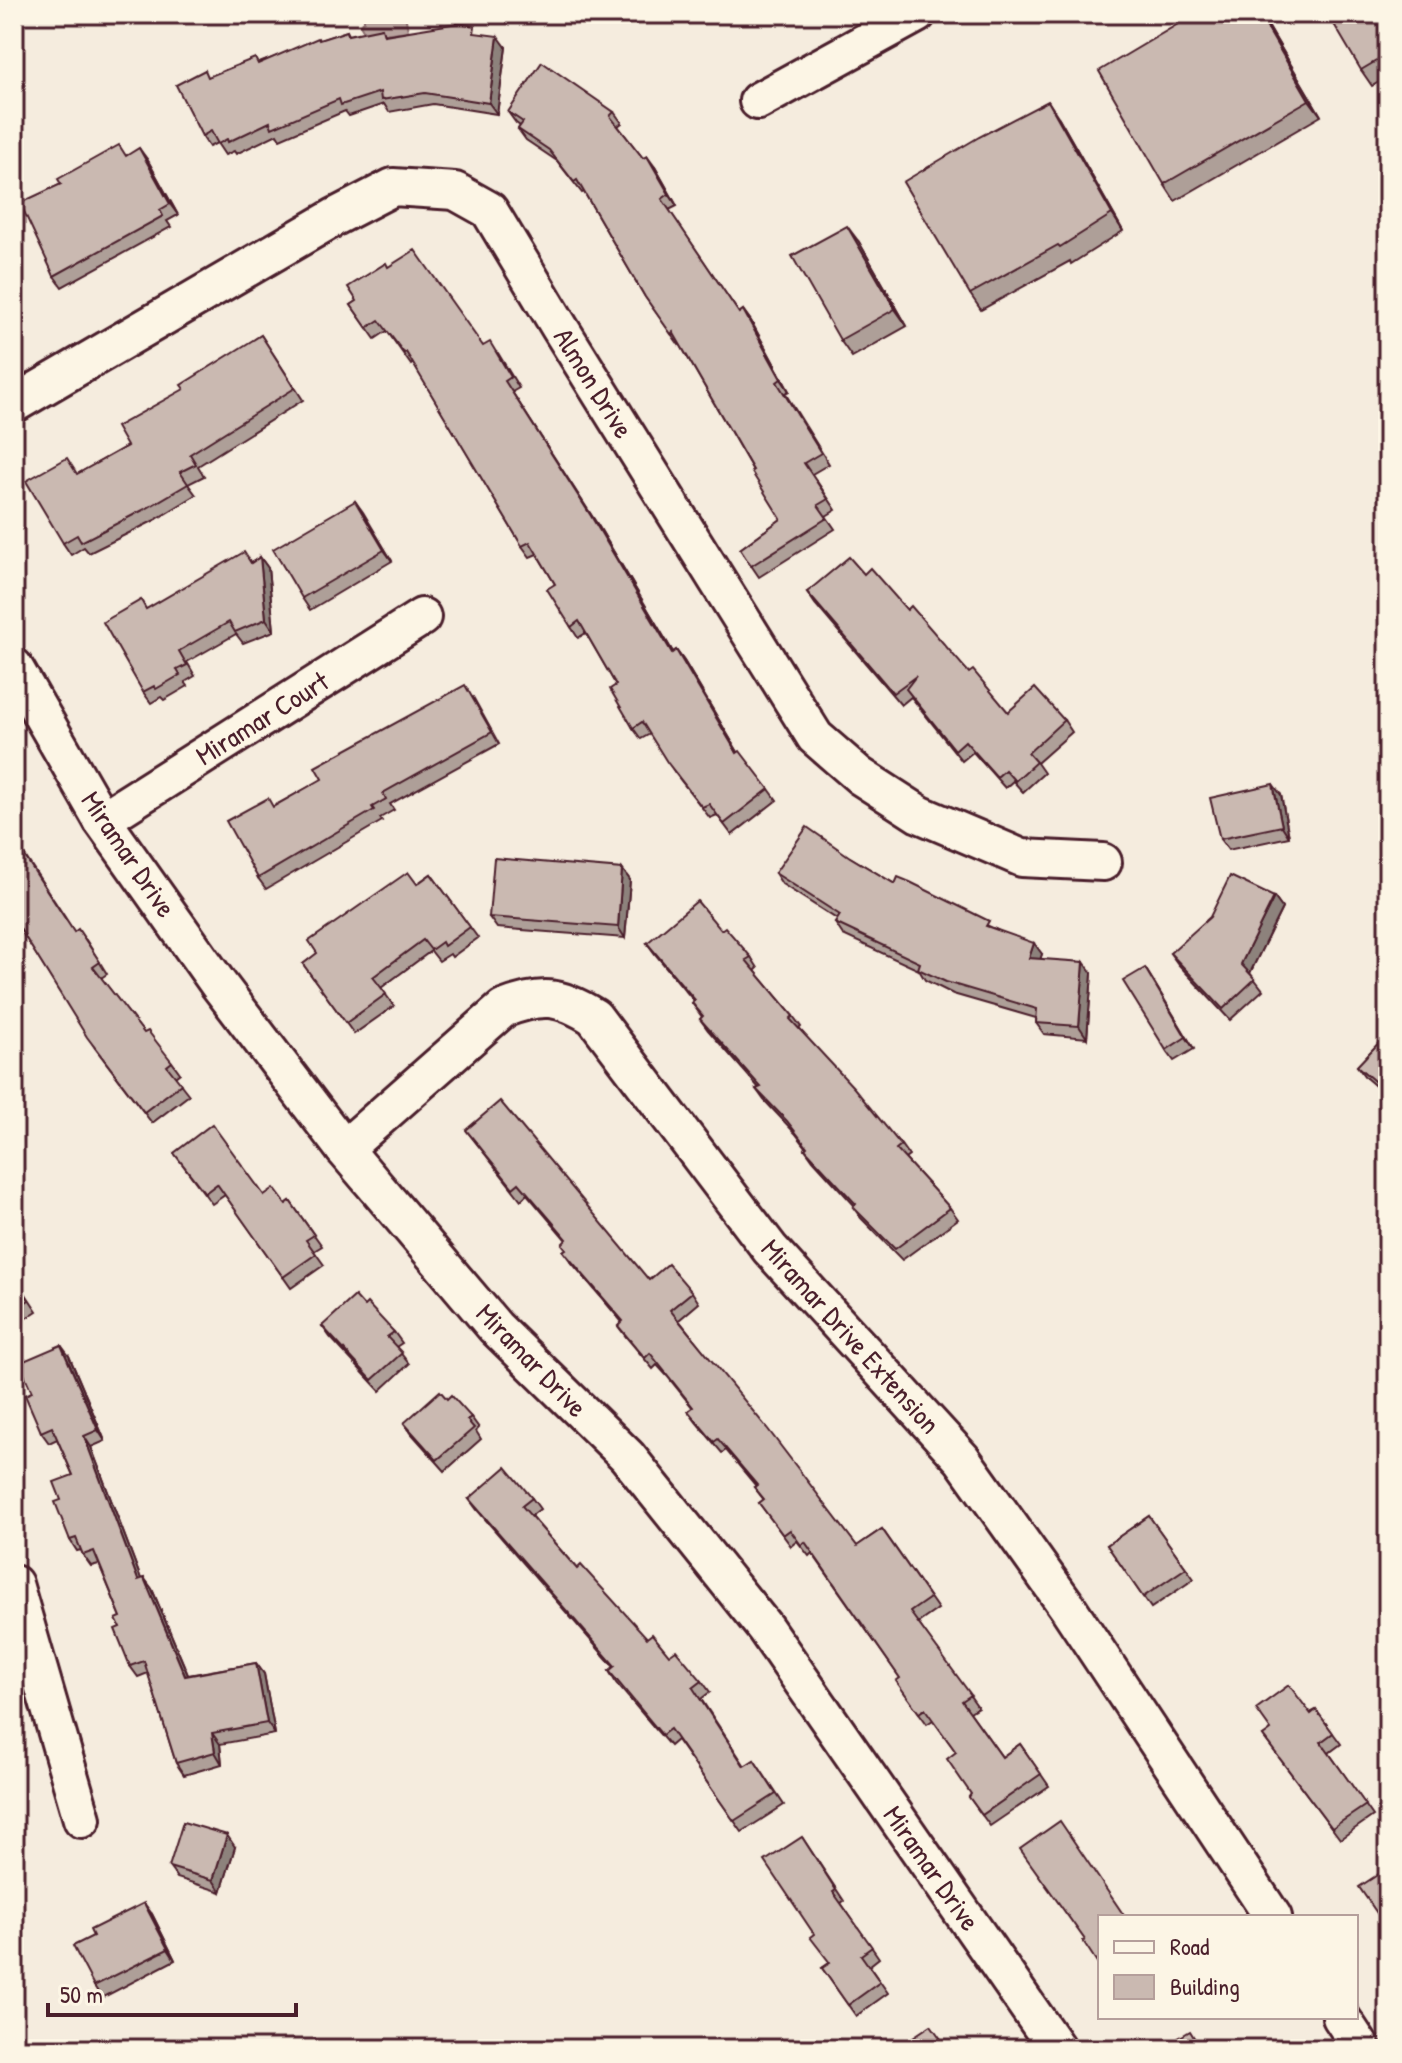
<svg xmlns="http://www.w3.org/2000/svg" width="1402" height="2063" font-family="'Patrick Hand',sans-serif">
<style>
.water{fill:#b8a39e;stroke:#8c6e70;stroke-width:2}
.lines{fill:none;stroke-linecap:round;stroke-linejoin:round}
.minor-casing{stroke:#4a1f2b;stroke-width:42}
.minor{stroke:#fcf5e5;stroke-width:36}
.wall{fill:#ae9f98;stroke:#4a1f2b;stroke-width:2}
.shaded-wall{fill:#8d827c;stroke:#4a1f2b;stroke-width:2}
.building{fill:#cab9b1;stroke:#4a1f2b;stroke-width:2}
.labels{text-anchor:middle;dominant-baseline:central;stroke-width:6;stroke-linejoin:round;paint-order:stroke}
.street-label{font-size:28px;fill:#4a1f2b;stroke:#fcf5e5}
</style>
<rect width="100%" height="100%" fill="#f5ecde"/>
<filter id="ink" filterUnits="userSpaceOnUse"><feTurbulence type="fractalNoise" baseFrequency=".0125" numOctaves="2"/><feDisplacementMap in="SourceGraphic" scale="16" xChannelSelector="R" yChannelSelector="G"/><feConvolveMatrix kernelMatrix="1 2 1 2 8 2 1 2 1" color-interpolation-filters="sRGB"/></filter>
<g filter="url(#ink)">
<path class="water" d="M382 14H405L408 31 366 36 360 24 364 21V16Z"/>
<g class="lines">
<g class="minor-casing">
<g id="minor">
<path d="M758 101 917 14"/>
<path d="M14 404 335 217 393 187 455 191 489 210 560 328 815 737 860 776 919 814 1022 858 1103 862"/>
<path d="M14 667 102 820 219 985 344 1149 495 1327 627 1456 765 1628 1057 2049"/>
<path d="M102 820 422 617"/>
<path d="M344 1149 503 1009C541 994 559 995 594 1017L770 1249 962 1459 1069 1609 1273 1917"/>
<path d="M14 1584 82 1819"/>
<path d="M1341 2017 1362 2049"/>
</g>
</g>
<use href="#minor" class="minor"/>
</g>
<g class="wall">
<path d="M1195 14H1261L1321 116 1175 201 1164 184Z"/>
<path d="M1388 14V77L1372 86 1361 70Z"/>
<path d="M347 31 349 35 481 34 506 47 497 114 433 104 389 112 384 104 349 116 345 111 280 139 277 134 236 154 234 151 225 155 217 143 209 147 202 136 259 63 320 40Z"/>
<path d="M508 112H614L622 123 618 126 643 158 655 167 677 206 669 210 739 313 743 310 751 321 789 391 785 393 829 464 812 474 836 510 826 516 835 529 759 577 740 549 781 519 680 344 679 345 645 297 584 192 582 193 557 161 526 140 518 129 520 126 516 123Z"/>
<path d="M1059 118 1123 231 1071 264 1070 261 981 310 970 294Z"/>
<path d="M127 155 147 159 178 215 167 221 171 227 62 287 54 276Z"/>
<path d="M859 242 907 326 852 357 840 340Z"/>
<path d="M389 267 483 346 498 353 519 388 512 392 599 527 673 652 676 650 684 661 738 752 769 789 777 800 732 835 717 815 710 818 675 773 650 734 641 739 633 728 616 685 586 633 578 638 571 627 555 584 537 554 530 557 522 546 413 363 411 365 387 331 375 339 351 305 357 301Z"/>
<path d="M261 335 303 400 198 466 204 476 188 484 196 495 155 520 89 553 84 547 71 555 63 543 78 474 127 446 184 389Z"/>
<path d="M355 501 392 561 310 610 302 598Z"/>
<path d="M260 557 268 568 274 631 243 643 236 634 187 662 195 676 185 682 188 686 164 700 161 697 151 703 143 692 147 609 252 562Z"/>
<path d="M864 574 907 610 1008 712 1064 720 1072 732 1037 763 1044 773 1023 792 1013 781 1005 788 973 752 962 761 911 697 901 705 815 604 807 592Z"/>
<path d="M473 697 499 744 390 804 394 810 380 818 382 821 266 889 258 878 274 806Z"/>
<path d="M1281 795 1289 837 1228 850 1220 839Z"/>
<path d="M14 839 74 931 86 940 107 974 101 978 144 1033 172 1062 180 1073 175 1077 189 1095 152 1123 95 1048 15 921H14Z"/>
<path d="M850 857 895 884 995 929 1042 954 1040 959 1092 973 1087 1038 1044 1034 1036 1023V1018L953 994 925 980 919 970 843 935 835 923 838 920 782 884 775 873Z"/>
<path d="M622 869 630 880 625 938 497 928 489 917Z"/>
<path d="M431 874 478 938 452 957 450 954 439 961 431 951 381 988 394 1006 354 1034 303 964Z"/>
<path d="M1274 897 1282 908 1250 973 1263 990 1230 1020 1178 964 1170 953Z"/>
<path d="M721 930 751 957 758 968 755 971 793 1016 801 1027 799 1029 901 1145 909 1156 905 1159 950 1208 958 1219 902 1260 861 1218 853 1207 855 1206 813 1160 805 1149 806 1147 795 1133 764 1100 756 1089 759 1088 708 1030 700 1019 702 1017 692 1003 694 1001 655 954 647 943Z"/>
<path d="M1145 968 1194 1049 1174 1061 1166 1050Z"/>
<path d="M1388 1033V1097L1365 1077 1357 1066Z"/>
<path d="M466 1130 649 1280 692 1292 699 1303 679 1320 857 1546 882 1529 938 1609 918 1623 978 1707 970 1712 1002 1757 1020 1744 1049 1786 990 1826 969 1797 971 1794 956 1752 933 1720 927 1724 904 1692 900 1678 812 1553 809 1556 797 1541 791 1546 759 1503 764 1500 754 1487 756 1486 726 1450 722 1453 696 1422 688 1411 693 1408 668 1377 657 1365 653 1369 626 1337 618 1326 622 1322 571 1262 563 1251 566 1249V1240L527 1194 521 1200Z"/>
<path d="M174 1153 264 1195 286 1204 290 1201 322 1246 314 1251 324 1265 291 1288 225 1195 212 1204Z"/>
<path d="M14 1276 37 1311 14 1326Z"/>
<path d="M364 1306 394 1332 402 1343 396 1347 409 1364 380 1391 330 1337 322 1326Z"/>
<path d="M69 1356 105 1441 91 1447 141 1579 144 1578 152 1589 188 1675 256 1663 264 1674 275 1734 220 1744 222 1764 184 1775 176 1763 148 1673 138 1677 130 1666 120 1627 121 1617 99 1564 91 1566 83 1555 81 1550 77 1551 70 1540 61 1500 73 1475 57 1439 49 1443 41 1432 32 1392Z"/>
<path d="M447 1399 471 1417 479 1428 476 1431 481 1439 445 1471 412 1434 404 1423Z"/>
<path d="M532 1498 540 1509 531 1516 577 1569 647 1638 702 1681 710 1692 701 1699 745 1766 754 1760 784 1805 742 1832 677 1740 670 1746 616 1683 609 1671 614 1667 477 1510 469 1499Z"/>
<path d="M1149 1516 1194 1579 1151 1608 1107 1545Z"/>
<path d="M1316 1710 1341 1744 1329 1753 1373 1816 1340 1839 1263 1736Z"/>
<path d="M802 1837 844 1901 841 1903 879 1958 869 1966 888 1993 856 2016 822 1968 829 1963Z"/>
<path d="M235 1847 221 1892 177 1878 169 1867Z"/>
<path d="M152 1914 175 1960 102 1998 94 1986Z"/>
</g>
<g class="shaded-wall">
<path d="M1259 14H1261L1321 116 1309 100Z"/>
<path d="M498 36 506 47 497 114 489 103Z"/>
<path d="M1048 101 1059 118 1123 231 1112 214Z"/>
<path d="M139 148 147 159 178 215 170 204Z"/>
<path d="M647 156 655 167 677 206 669 194Z"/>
<path d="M847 226 859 242 907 326 895 309Z"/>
<path d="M743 310 751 321 789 391 781 379Z"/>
<path d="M512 392 599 527 680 664 672 653Z"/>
<path d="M355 501 363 512 392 561 384 550Z"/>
<path d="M260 557 268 568 274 631 266 619Z"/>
<path d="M676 650 684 661 745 764 737 753Z"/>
<path d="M1273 784 1281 795 1289 837 1282 826Z"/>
<path d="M622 869 630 880 625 938 618 927Z"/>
<path d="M1274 897 1282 908 1249 975 1241 964Z"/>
<path d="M1034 943 1042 954 1037 969 1029 958Z"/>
<path d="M1084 962 1092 973 1087 1038 1079 1026Z"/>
<path d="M1145 968 1152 979 1194 1049 1186 1037Z"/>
<path d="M61 1345 69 1356 105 1441 98 1430Z"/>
<path d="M84 1436 91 1447 146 1592 138 1580Z"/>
<path d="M144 1578 152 1589 193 1687 185 1676Z"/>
<path d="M256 1663 264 1674 275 1734 267 1723Z"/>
<path d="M212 1733 220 1744 222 1764 215 1752Z"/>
<path d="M227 1835 235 1847 221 1892 213 1880Z"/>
<path d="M144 1903 152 1914 175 1960 168 1949Z"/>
</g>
<g class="building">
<path d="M1195 14H1259L1309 100 1164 184 1099 71Z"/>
<path d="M1328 14H1388V54L1361 70Z"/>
<path d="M458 23 475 26 474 33 498 36 489 103 425 93 381 100 380 92 341 105 339 99 272 128 270 122 228 142 227 139 218 144 211 131 202 136 176 85 205 70 208 77 255 58 258 64 318 38 319 40 347 31 348 35 382 28 384 35Z"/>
<path d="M542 62 614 112 610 116 643 158 647 156 669 194 662 199 739 313 743 310 781 379 777 382 821 453 804 463 828 499 818 505 827 518 751 566 740 549 781 519 751 471 753 470 673 332 671 334 645 297 577 180 574 182 549 150 518 129 523 122 508 112Z"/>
<path d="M1048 101 1112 214 1060 247 1058 245 970 294 903 182 979 137Z"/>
<path d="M119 145 126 156 139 148 170 204 160 210 163 216 54 276 20 203 61 184 58 179Z"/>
<path d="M847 226 895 309 840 340 792 256Z"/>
<path d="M415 250 483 346 490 342 511 377 505 381 591 516 672 653 676 650 737 753 740 751 769 789 724 824 709 804 702 807 667 762 642 722 633 728 610 689 616 685 579 621 571 627 547 589 555 584 530 542 522 546 406 352 404 353 379 320 367 328 351 305 357 301 348 287 386 263 388 267Z"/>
<path d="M261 335 295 388 190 454 196 464 180 472 188 484 147 508 81 542 77 535 63 543 26 481 67 458 77 474 127 446 116 427 184 389 181 385Z"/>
<path d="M355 501 384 550 302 598 273 549Z"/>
<path d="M244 552 251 563 260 557 266 619 235 632 229 622 179 651 187 665 177 670 180 675 156 689 154 686 143 692 103 622 141 600 146 609Z"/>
<path d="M849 557 864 574 870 568 907 610 911 606 969 673 973 670 1008 712 1035 688 1064 720 1028 753 1036 762 1015 781 1005 770 997 777 965 741 955 750 906 689 916 676 893 693 807 592Z"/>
<path d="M465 685 492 732 383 793 386 799 372 807 374 810 258 878 226 821 268 798 273 807 322 779 315 767Z"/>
<path d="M1273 784 1282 826 1220 839 1210 798Z"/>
<path d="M807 827 850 857 895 884 898 877 910 882 989 921 986 926 1034 943 1029 958 1084 962 1079 1026 1036 1023 1037 1009 946 982 918 969 920 963 835 923 840 915 775 873Z"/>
<path d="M14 840 74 932 78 929 100 962 93 967 144 1033 148 1031 172 1062 167 1066 181 1084 144 1112 87 1037 14 919Z"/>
<path d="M494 858 622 869 618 927 489 917Z"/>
<path d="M408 872 417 884 431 874 470 927 444 946 442 942 431 950 423 940 373 977 386 994 346 1023 303 964 317 953 309 941Z"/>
<path d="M1230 876 1274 897 1241 964 1255 979 1223 1009 1170 953 1210 917Z"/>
<path d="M697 901 721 930 725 927 751 957 746 960 793 1016 790 1019 854 1088 901 1145 896 1149 950 1208 895 1249 853 1207 856 1204 805 1149 807 1147 787 1121 756 1089 761 1087 700 1019 703 1016 692 1003 695 1000 647 943Z"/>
<path d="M1145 968 1186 1037 1166 1050 1123 981Z"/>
<path d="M1388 1033V1093L1357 1066Z"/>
<path d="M500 1101 649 1280 668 1264 692 1292 670 1310 767 1428 857 1546 882 1529 930 1598 910 1612 971 1695 962 1701 1002 1757 1020 1744 1041 1774 982 1815 969 1797 971 1794 947 1759 956 1752 925 1709 919 1713 896 1681 900 1678 805 1542 801 1545 790 1530 783 1535 759 1503 764 1499 754 1487 757 1485 718 1439 714 1442 688 1411 693 1407 650 1353 645 1358 618 1326 623 1321 563 1251 566 1249 562 1244 567 1239 519 1183 513 1188 466 1130Z"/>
<path d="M212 1124 264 1195 274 1188 286 1204 290 1201 314 1235 306 1240 316 1254 283 1277 217 1184 205 1193 174 1153Z"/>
<path d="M14 1276 29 1300 14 1310Z"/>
<path d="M355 1296 364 1306 367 1303 394 1332 387 1337 402 1353 372 1380 322 1326Z"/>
<path d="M61 1345 98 1430 84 1436 138 1580 144 1578 185 1676 256 1663 267 1723 212 1733 215 1752 176 1763 144 1661 130 1666 115 1629 120 1627 116 1619 121 1617 94 1551 83 1555 76 1538 70 1540 55 1502 61 1500 54 1482 73 1475 52 1427 41 1432 25 1395 32 1392 19 1363Z"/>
<path d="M440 1391 447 1399 451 1395 471 1417 467 1420 474 1428 437 1460 404 1423Z"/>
<path d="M506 1467 532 1498 522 1506 577 1569 581 1565 647 1638 652 1634 669 1655 676 1650 702 1681 693 1688 744 1766 754 1760 776 1794 734 1821 670 1729 662 1735 609 1671 615 1666 469 1499Z"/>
<path d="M1149 1516 1186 1568 1143 1597 1107 1545Z"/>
<path d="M1289 1685 1311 1714 1316 1710 1333 1733 1321 1742 1366 1805 1332 1828 1263 1736 1271 1730 1256 1709Z"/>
<path d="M1060 1821 1125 1917H1100V1967L1083 1941 1085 1940 1020 1849Z"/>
<path d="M183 1822 227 1835 213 1880 169 1867Z"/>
<path d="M802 1837 836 1890 833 1892 872 1947 861 1955 880 1982 848 2005 822 1968 830 1963 810 1937 814 1934 765 1861Z"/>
<path d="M1388 1868V1929L1359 1887Z"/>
<path d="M144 1903 168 1949 94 1986 73 1946 93 1936 90 1930Z"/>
<path d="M931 2025 948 2049H895Z"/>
<path d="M1190 2031 1201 2049H1160Z"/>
</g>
</g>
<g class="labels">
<g class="street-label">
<text transform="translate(594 383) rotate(58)">Almon Drive</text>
<text transform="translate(262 718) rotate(-32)">Miramar Court</text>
<text transform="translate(129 854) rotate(56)">Miramar Drive</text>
<text transform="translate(851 1336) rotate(48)">Miramar Drive Extension</text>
<text transform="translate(532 1360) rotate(46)">Miramar Drive</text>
<text transform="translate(932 1868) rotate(55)">Miramar Drive</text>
</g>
</g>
<rect width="1402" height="2063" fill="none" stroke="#fcf5e5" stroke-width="48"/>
<rect x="24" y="24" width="1354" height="2015" fill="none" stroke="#4a1f2b" stroke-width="3" filter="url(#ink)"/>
<rect x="1098" y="1915" width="260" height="104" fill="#fcf5e5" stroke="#b59f9b" stroke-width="2"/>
<rect x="1114" y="1941" width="40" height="12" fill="#fcf5e5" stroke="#b59f9b" stroke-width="2"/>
<text x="1170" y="1955" font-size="24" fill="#4a1f2b">Road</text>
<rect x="1114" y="1975" width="40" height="24" fill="#cab9b1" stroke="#b59f9b" stroke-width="2"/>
<text x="1170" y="1995" font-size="24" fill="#4a1f2b">Building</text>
<path d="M48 2003v12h248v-12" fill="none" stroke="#4a1f2b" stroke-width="4"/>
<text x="60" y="2003" font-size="24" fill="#4a1f2b" stroke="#fcf5e5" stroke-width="6" paint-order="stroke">50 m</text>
</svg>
